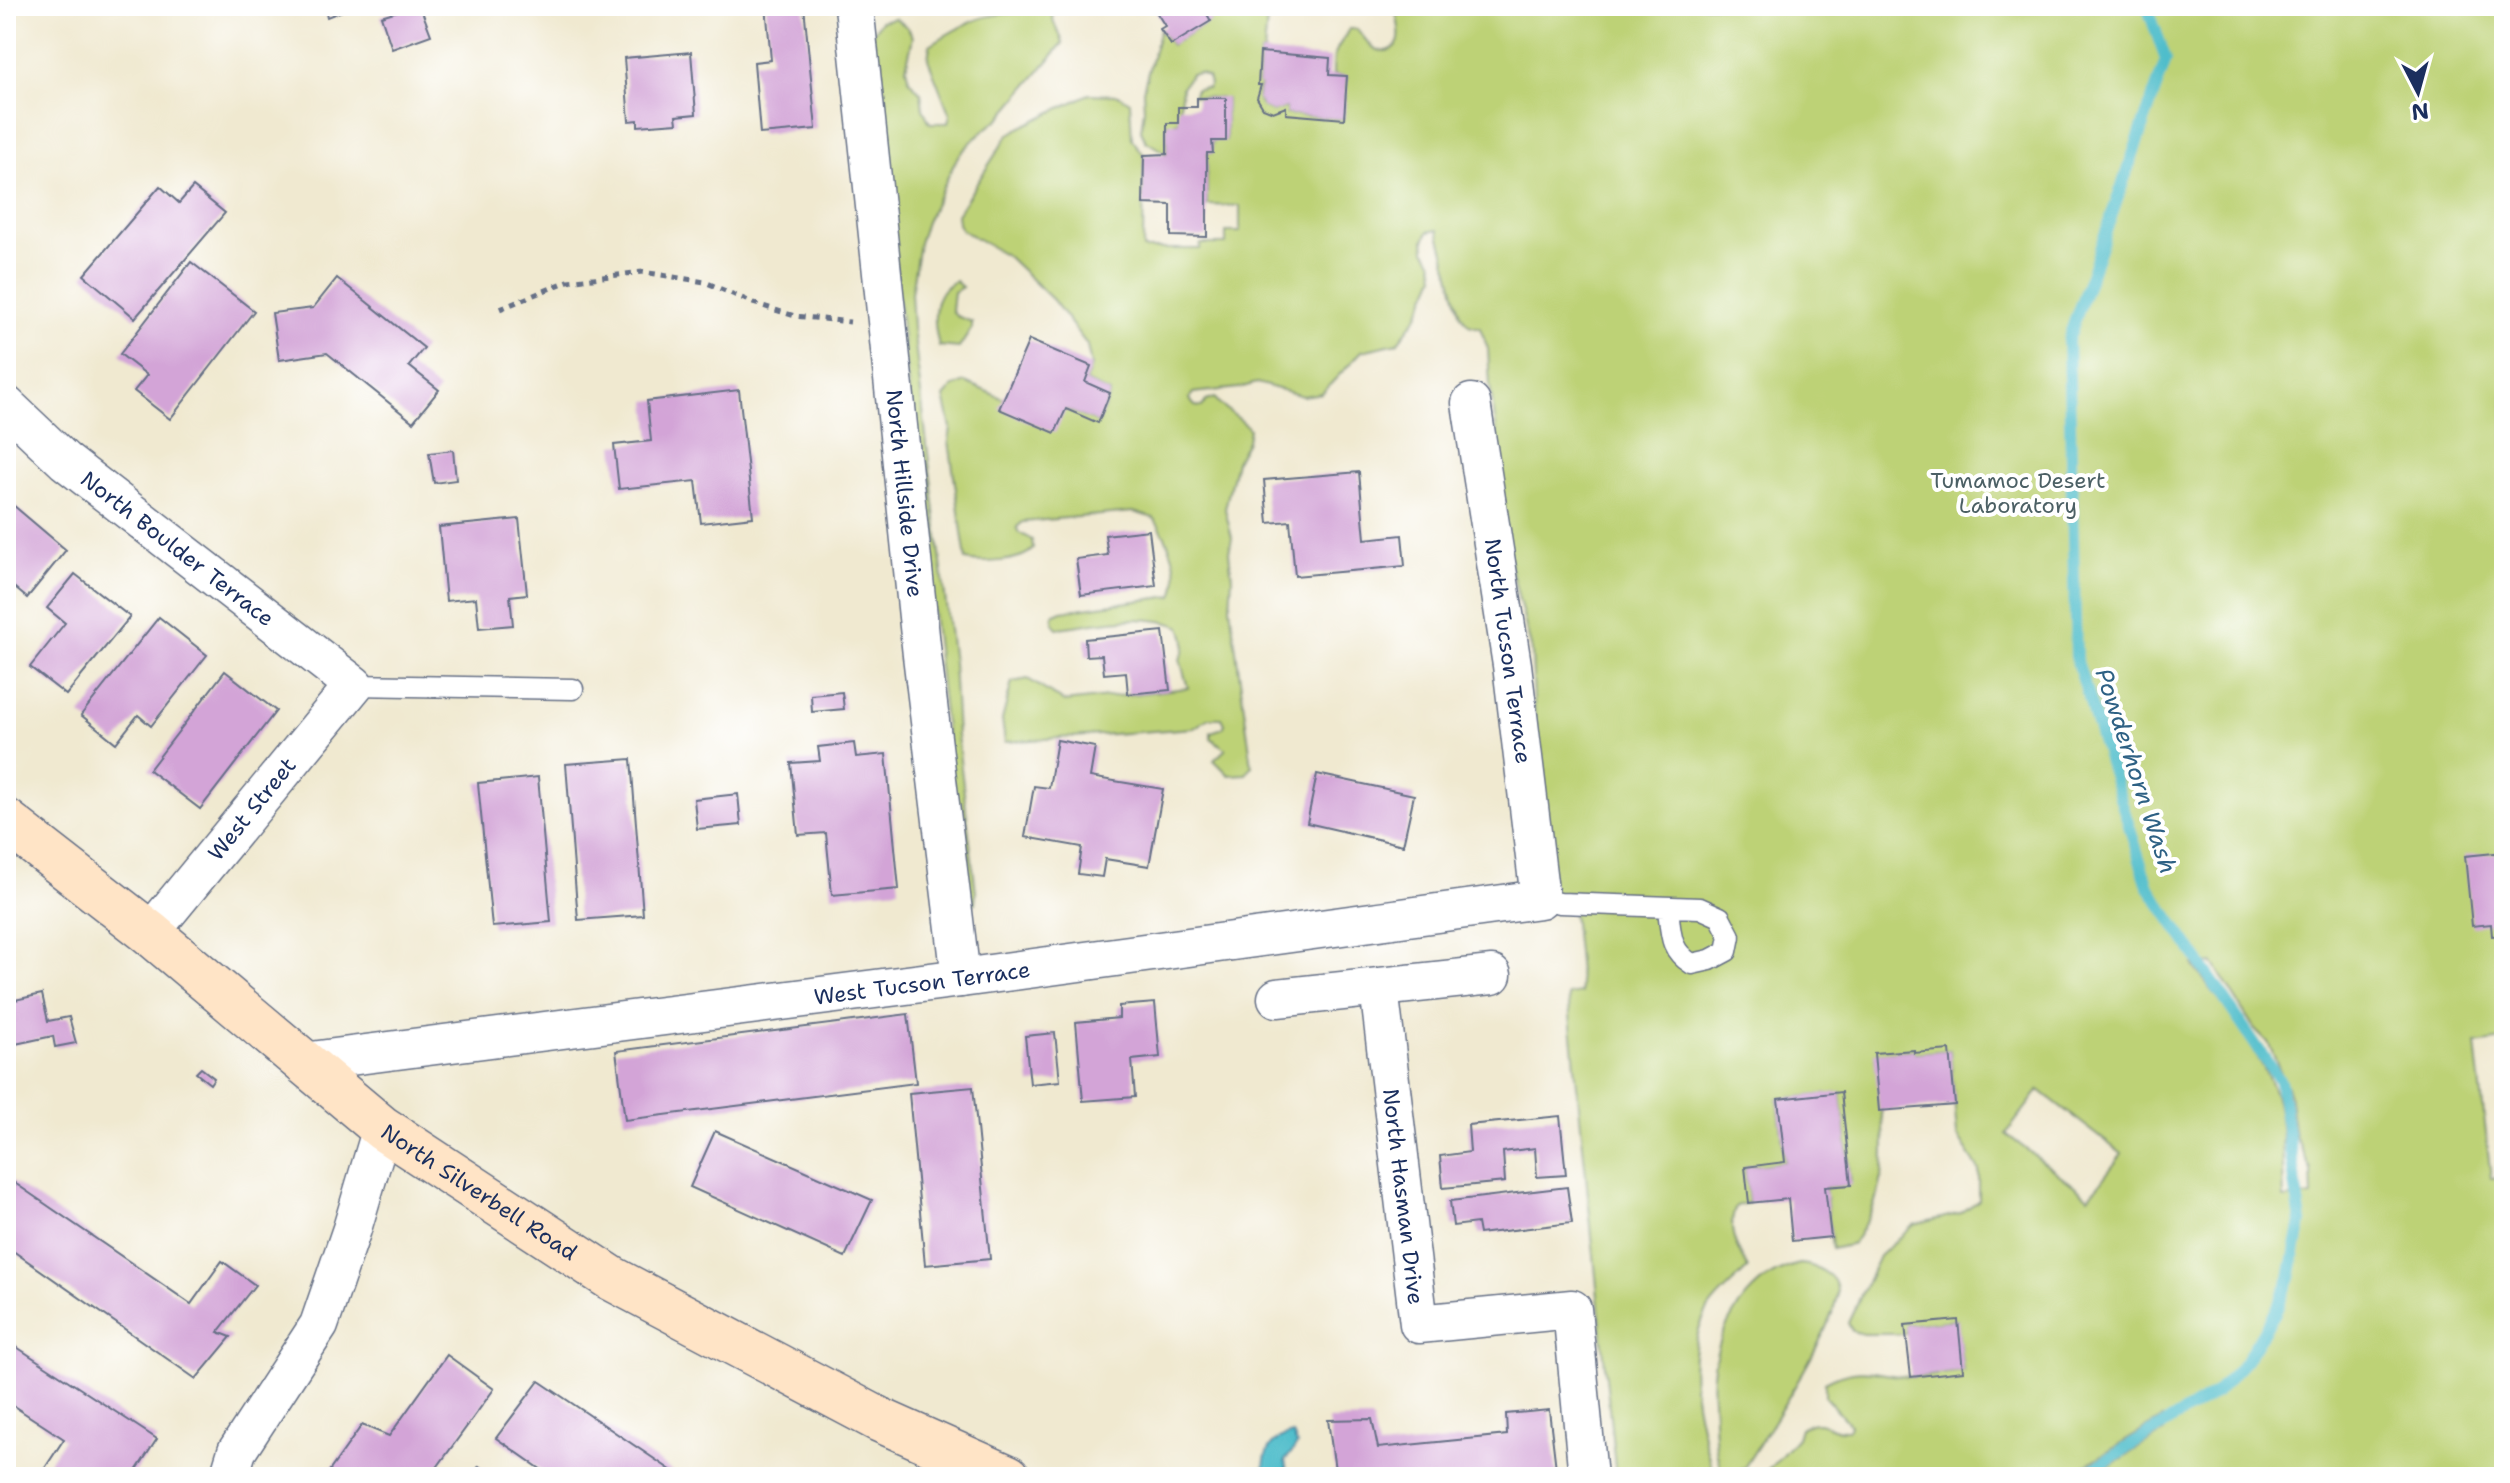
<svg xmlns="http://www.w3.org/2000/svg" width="2510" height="1483" font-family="'Shantell Sans',sans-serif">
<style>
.green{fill:#bdd276;stroke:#6c806a;stroke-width:2;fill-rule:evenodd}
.water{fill:#50bdcb;stroke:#367694;stroke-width:2}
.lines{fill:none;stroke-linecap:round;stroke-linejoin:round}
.stream{stroke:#50bdcb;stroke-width:12}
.building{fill:#d3a4d7}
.lane-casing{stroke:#667086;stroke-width:23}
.street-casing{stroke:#667086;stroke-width:41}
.secondary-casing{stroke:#667086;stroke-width:47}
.path{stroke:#667086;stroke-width:5;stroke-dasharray:6 6;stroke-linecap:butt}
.lane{stroke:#fff;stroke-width:20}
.street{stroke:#fff;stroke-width:38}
.secondary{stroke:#ffe4c6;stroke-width:44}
.labels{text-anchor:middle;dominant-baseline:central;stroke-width:8;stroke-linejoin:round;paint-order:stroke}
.park-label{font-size:22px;fill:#4c6065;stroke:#fff}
.street-label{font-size:22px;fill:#1b2f5e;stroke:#fff}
.water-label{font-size:24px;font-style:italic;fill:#2e6184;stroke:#fff}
</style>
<rect width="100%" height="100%" fill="#fff"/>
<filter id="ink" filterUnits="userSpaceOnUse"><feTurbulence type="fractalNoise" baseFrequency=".0125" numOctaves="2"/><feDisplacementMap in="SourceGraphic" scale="16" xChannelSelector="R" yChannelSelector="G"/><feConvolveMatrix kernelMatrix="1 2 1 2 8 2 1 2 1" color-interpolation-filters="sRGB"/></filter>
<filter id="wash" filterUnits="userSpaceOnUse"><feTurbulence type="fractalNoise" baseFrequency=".006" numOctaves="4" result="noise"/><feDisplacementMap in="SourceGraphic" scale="32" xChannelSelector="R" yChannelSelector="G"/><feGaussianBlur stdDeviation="1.8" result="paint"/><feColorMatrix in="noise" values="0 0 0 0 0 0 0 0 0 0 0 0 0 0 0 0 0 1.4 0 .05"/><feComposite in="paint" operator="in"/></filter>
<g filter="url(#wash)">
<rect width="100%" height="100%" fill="#f0e9d0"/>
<g class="green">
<path d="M1202 6H1271L1268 8 1264 52 1260 53 1258 84 1261 85C1253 98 1259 108 1273 112L1286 107V114L1343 119 1347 77 1333 75C1333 48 1337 51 1349 29H1357C1365 38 1375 58 1392 49 1395 47 1399 43 1399 39 1401 29 1396 16 1395 6H2504V1040L2476 1044 2491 1178H2504V1477H2092L2164 1432 2162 1419 2066 1477H1762L1797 1438 1800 1428C1825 1415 1826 1432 1848 1430L1850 1425 1825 1397V1382C1862 1362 1875 1376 1912 1377 1928 1377 1946 1373 1963 1371L1957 1320 1906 1325V1334H1863L1852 1331 1848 1323 1879 1256 1914 1225 1961 1213 1979 1200V1170L1957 1135 1950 1050 1914 1053 1913 1050 1875 1054C1878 1093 1890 1148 1880 1186 1875 1207 1864 1226 1853 1244L1832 1249 1825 1187 1851 1184 1841 1093 1778 1099 1785 1162 1745 1167 1749 1203 1736 1206C1726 1229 1736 1247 1748 1268 1734 1283 1711 1300 1703 1319 1681 1370 1701 1427 1714 1477H1616L1568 995 1581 993 1571 893 1550 896 1536 754 1532 651 1511 568 1491 450 1497 434 1490 386 1488 349 1480 328 1469 325 1461 315 1438 230 1428 232 1424 240 1425 250 1433 262 1435 276 1417 317 1397 343 1362 351 1322 393 1303 396 1257 383 1239 388 1193 393 1189 399 1195 406 1202 407 1206 401 1215 398C1223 412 1240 415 1249 429L1247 441 1236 461 1225 509 1232 538 1229 552 1232 578 1230 607 1252 766 1246 774 1229 775 1214 760 1226 749 1211 738V732L1223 728 1225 724 1222 718H1209L1194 728 1005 742 1002 720 1012 682 1028 679 1064 702 1188 688 1180 659C1187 648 1186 639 1181 627 1145 611 1096 624 1057 628L1053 623V615L1062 611 1173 596C1183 572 1168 538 1154 518L1133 512 1023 522 1017 527 1018 532 1032 540 1033 549C1021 562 983 564 966 560L949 441 951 428 944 397 953 387 965 382 1004 399 1066 409 1098 423 1110 393 1085 382 1091 366 1087 345 1053 300 1007 256 962 230 958 224 957 214 1008 135 1019 128 1089 94 1118 95 1130 102 1132 139 1144 155 1143 249H1200L1201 244H1226V232H1240V206L1207 205V153H1212V141L1226 140V99L1193 96 1196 89 1208 88 1210 84 1208 77 1200 73 1191 74 1182 87 1178 123H1167V154L1146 141 1141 130 1144 109 1143 90 1160 29 1171 45 1210 21ZM2213 963 2254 1028 2268 1042 2289 1092 2295 1137 2311 1169 2312 1196 2284 1199C2282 1165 2285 1117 2272 1086 2257 1048 2218 999 2193 965ZM2039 1090 2122 1154 2089 1197 2006 1134Z"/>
<path d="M1040 11 1052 13C1053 28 1060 30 1063 43L1001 117 978 135 958 156 926 222 919 243 911 293 913 327 953 663 957 735 976 892 975 903 965 906 870 37 881 21 895 18 908 28 913 37 906 68 909 80 921 93 923 109 930 123H948L950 115 928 59 930 45C975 16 987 13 1040 11Z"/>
<path d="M955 281 962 287 954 292 952 311 956 316 972 322V328L959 348 939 346C933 324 930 292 955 281Z"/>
<path d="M1800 1264C1814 1265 1837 1274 1837 1291 1838 1324 1765 1435 1744 1468L1733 1474 1723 1473C1715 1455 1715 1439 1714 1419 1714 1404 1711 1389 1713 1375 1717 1327 1751 1274 1800 1264Z"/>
</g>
<path class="water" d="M1293 1434 1297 1445 1285 1461 1288 1477H1265C1262 1454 1269 1439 1293 1434Z"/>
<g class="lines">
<path class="stream" d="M2080 1477 2217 1392 2246 1360 2276 1311 2290 1278 2301 1222 2280 1081 2148 886 2076 658 2068 340 2166 60 2147 6"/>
</g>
<g id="blocks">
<g class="building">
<path d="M324 6H355L327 17Z"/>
<path d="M414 6H420L431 35 392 49 381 16Z"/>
<path d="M766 6H804L816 129 760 134 754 62 771 60Z"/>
<path d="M1155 6H1202L1211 21 1171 45 1160 29 1165 26 1153 7Z"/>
<path d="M691 52 696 114 676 116 677 123 638 126V120L629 121 624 58Z"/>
<path d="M1260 52 1330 58 1329 75 1347 76 1344 119 1286 114V107L1273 112 1263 108 1257 98 1261 85H1258Z"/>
<path d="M1197 98H1226V141H1212L1213 153H1207V237L1171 236V205L1143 204 1144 155 1167 154V123H1178V107H1197Z"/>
<path d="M160 186 179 203 193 187 225 213 135 318 84 275Z"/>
<path d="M191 262 254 311 170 419 134 391 147 375 120 354Z"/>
<path d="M337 278 424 348 409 366 439 390 413 422 327 353 279 360 272 313 313 308Z"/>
<path d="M1029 340 1091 366 1085 382 1110 393 1098 423 1066 409 1055 433 999 409Z"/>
<path d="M739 390 753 517 701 523 696 481 619 489 614 445 651 441 647 401Z"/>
<path d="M453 450 456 480 434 483 429 453Z"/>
<path d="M1359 472 1365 539 1402 535 1405 566 1295 576 1290 521 1268 523 1264 480Z"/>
<path d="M13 505 66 550 27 598 9 583 6 586V513Z"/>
<path d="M519 519 527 594 510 596 513 625 479 628 476 598 446 601 439 527Z"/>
<path d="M1149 530 1156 586 1081 595 1076 559 1108 555 1105 535Z"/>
<path d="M75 574 130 617 66 695 30 667 65 623 47 608Z"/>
<path d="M159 617 207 655 151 726 138 715 116 743 81 715Z"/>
<path d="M1163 631 1170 690 1128 694 1126 672 1104 674 1102 655 1086 656 1085 639Z"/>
<path d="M225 671 276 711 200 809 149 770Z"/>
<path d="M842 692 844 709 812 712 811 695Z"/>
<path d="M1057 740 1095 747 1090 777 1163 789 1149 866 1105 859 1102 877 1078 874 1082 847 1025 837 1034 786 1049 788Z"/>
<path d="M854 743 856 757 886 754 899 889 832 895 826 833 798 835 791 763 820 761 818 747Z"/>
<path d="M631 759 643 915 578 920 566 764Z"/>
<path d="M1317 774 1414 795 1403 845 1307 823Z"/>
<path d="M538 777 551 922 492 927 478 783Z"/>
<path d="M738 794 741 825 697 829 694 799Z"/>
<path d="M2504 852V935L2492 936 2491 924 2472 926 2465 856Z"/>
<path d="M42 994 48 1021 69 1017 76 1043 55 1047 53 1036 6 1046V1002Z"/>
<path d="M1155 1003 1160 1057 1132 1060 1135 1097 1083 1101 1076 1022 1119 1018V1006Z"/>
<path d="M908 1014 916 1083 625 1120 616 1051Z"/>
<path d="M1055 1033 1060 1081 1030 1084 1025 1036Z"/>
<path d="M1914 1050V1053L1950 1050 1955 1105 1879 1111 1874 1053Z"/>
<path d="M201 1068 214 1078 210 1084 196 1073Z"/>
<path d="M973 1087 990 1259 925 1265 909 1093Z"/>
<path d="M1841 1092 1851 1185 1825 1187 1831 1237 1792 1241 1788 1199 1749 1203 1745 1167 1785 1162 1778 1099Z"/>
<path d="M1560 1116 1566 1175 1537 1177 1535 1148 1503 1152 1505 1182 1443 1188 1440 1156 1470 1152 1468 1125Z"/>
<path d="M715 1131 872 1200 845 1257 690 1187Z"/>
<path d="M6 1177 191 1304 222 1261 255 1285 218 1332 231 1337 196 1379 6 1246Z"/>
<path d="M1567 1187 1572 1223 1479 1234 1477 1223 1453 1226 1450 1201Z"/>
<path d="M1958 1320 1963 1371 1911 1377 1905 1325Z"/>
<path d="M6 1340 157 1439 132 1477H39L64 1439 6 1401Z"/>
<path d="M447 1355 494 1389 430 1477H325L362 1425 389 1436Z"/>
<path d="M539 1381 681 1477H552L496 1438Z"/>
<path d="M1549 1410 1557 1477H1336L1328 1420 1372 1419 1378 1448 1507 1435 1506 1414Z"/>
<path d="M479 1466 493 1477H472Z"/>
</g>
</g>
</g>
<g filter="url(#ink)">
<use href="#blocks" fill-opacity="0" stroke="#667086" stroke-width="2"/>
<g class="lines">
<g class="lane-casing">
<g id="lane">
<path d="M354 685 573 689"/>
<path d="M1540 899 1560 903 1700 908 1720 917 1730 936 1727 951 1710 960 1692 964C1669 950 1671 933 1668 908"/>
</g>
</g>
<g class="street-casing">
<g id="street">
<path id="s1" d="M854 6 922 655 961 978"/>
<path id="s2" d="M6 405 65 461 354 685 150 933"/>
<path id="s3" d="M1379 988 1419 1324 1572 1309 1588 1477"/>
<path d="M1277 998 1492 975"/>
<path id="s4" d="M303 1062 961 978 1540 899 1512 665 1471 403"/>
<path d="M229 1477 237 1451 319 1325 352 1229 382 1128"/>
</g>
</g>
<g class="secondary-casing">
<g id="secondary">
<path id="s5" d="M6 821 150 933 382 1128 611 1278 880 1420 1008 1477"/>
</g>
</g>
<path class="path" d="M500 309 568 281 643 272 705 282 753 303 795 316 850 322"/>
<use href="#lane" class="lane"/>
<use href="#street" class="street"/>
<use href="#secondary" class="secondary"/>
</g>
</g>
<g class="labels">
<g class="park-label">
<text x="2018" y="480">Tumamoc Desert<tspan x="2018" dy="25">Laboratory</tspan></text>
</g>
<g class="street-label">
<text stroke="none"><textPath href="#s1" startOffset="490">North Hillside Drive</textPath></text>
<text stroke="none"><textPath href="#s2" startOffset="224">North Boulder Terrace</textPath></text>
<text transform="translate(1508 651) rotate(82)">North Tucson Terrace</text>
<text transform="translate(252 809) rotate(-51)">West Street</text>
<text stroke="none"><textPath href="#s4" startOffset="624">West Tucson Terrace</textPath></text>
<text stroke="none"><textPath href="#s5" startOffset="602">North Silverbell Road</textPath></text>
<text stroke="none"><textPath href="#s3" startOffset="210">North Hasman Drive</textPath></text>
</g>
<g class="water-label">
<text transform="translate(2136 771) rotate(72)">Powderhorn Wash</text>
</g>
</g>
<rect width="2510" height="1483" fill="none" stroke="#fff" stroke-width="32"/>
<g transform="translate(2418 92) rotate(174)" stroke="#ffffff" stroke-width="6" paint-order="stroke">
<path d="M0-6L14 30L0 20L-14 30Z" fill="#1b2f5e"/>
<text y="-12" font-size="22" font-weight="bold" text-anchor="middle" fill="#1b2f5e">N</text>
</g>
</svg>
